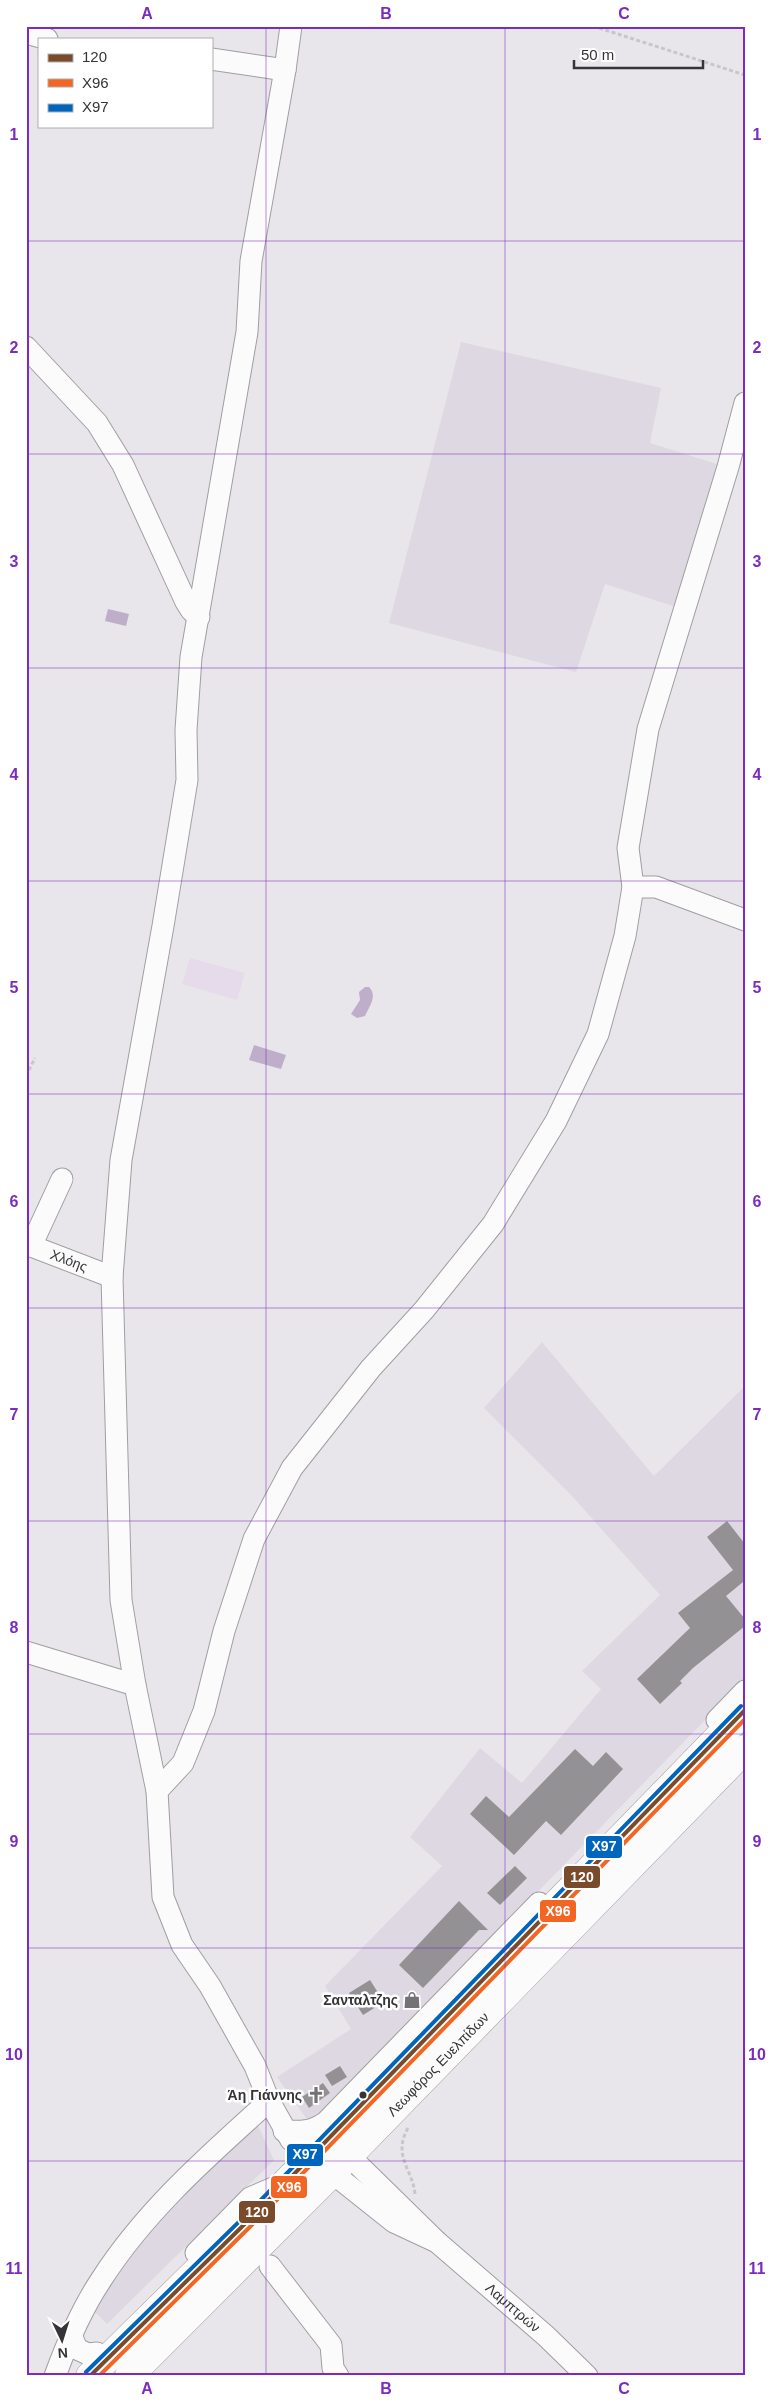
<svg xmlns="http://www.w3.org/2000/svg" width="771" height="2402" font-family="Arial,sans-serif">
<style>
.built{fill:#ded8e2}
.green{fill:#e5dbeb}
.water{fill:#beaec9}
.building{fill:#939194}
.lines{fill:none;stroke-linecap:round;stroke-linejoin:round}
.minor-casing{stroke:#a09ea1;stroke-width:23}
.major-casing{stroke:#a09ea1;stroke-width:29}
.path{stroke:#c7c7c8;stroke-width:3;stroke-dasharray:4 2.5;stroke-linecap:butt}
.minor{stroke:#fcfbfc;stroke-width:21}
.major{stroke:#fcfbfc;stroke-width:28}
.bus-1-casing{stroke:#fff;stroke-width:8}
.bus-2-casing{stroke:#fff;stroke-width:8}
.bus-3-casing{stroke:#fff;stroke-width:8}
.bus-1{stroke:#7a4b2a;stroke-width:4}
.bus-2{stroke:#f26522;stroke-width:4}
.bus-3{stroke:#0065bd;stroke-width:4}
.grid{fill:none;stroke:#7b2cbf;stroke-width:1;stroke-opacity:0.55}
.bus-dot{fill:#363437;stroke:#fff;stroke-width:2}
.labels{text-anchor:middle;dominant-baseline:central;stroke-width:5;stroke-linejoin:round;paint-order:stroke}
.street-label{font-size:14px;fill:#363437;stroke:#fff}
.poi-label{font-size:14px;font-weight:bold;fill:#363437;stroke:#fff;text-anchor:end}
.line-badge{stroke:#fff;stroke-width:2}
.badge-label{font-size:14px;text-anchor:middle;font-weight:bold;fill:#fff}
.neatline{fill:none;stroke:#7b2cbf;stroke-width:2}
.grid-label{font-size:16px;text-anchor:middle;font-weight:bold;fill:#7b2cbf}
</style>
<rect width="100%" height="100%" fill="#e9e6eb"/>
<g class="built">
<path d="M461 342 661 388 650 443 720 465 676 607 605 584 576 672 389 623Z"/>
<path d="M542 1342 654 1476 745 1386V1679L311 2125 277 2077 351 2029 325 1986 442 1866 410 1837 480 1748 522 1783 601 1689 582 1671 660 1595 572 1496 484 1408Z"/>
<path d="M252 2113 274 2160 107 2324 90 2307 137 2239Z"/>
</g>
<path class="green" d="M190 958 245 973 237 1000 182 984Z"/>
<g class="water">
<path d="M108 609 129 614 126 626 105 621Z"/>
<path d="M365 987H369C378 996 369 1007 365 1016L357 1018 351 1014 360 1000 359 992Z"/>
<path d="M254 1045 286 1055 281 1069 249 1060Z"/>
</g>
<g class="building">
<path d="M727 1521 745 1544V1584L743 1582 726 1596 745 1619V1626L693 1668 680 1681 682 1683 660 1704 637 1679 690 1628 678 1613 733 1570 707 1537Z"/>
<path d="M575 1749 593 1766 606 1752 623 1769 561 1835 546 1821 514 1855 470 1814 486 1796 509 1817Z"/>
<path d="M515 1866 527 1878 500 1905 487 1893Z"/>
<path d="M459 1901 488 1930H479L423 1988 399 1965Z"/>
<path d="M370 1980 384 2002 363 2015 349 1993Z"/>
<path d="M340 2066 347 2077 332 2086 325 2075Z"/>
<path d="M323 2083 330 2093 309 2108 302 2097Z"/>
</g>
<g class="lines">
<g class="minor-casing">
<g id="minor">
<path d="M291 26 285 70 251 261 247 332 191 657 186 730 187 780 163 926 121 1160 112 1277 121 1600 135 1685 157 1791 163 1897 182 1945 210 1986 255 2066 269 2101 291 2140 394 2222 437 2242"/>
<path d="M26 33 47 39"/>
<path d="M211 59 285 70"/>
<path d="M26 347 97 423 123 465 186 602 191 610 199 617"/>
<path d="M633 887H656L745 920"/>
<path id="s1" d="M26 1244 112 1277"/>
<path d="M31 1246 62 1179"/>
<path d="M26 1652 135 1685"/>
<path d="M717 1720 745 1691"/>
<path d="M157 1791 183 1763 204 1711 224 1631 254 1539 292 1468 371 1368 424 1310 493 1224 556 1121 598 1034 625 936 633 887 628 848 648 729 728 467 745 403"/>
<path d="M284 2131C301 2132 312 2132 326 2122L539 1903"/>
<path id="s2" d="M338 2145 437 2242 546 2336 587 2376"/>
<path d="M196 2253 250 2198 278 2186"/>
<path d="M270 2266 331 2345 333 2368 338 2376"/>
<path d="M71 2335 77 2349 88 2354 97 2353"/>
<path d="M55 2376C67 2343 81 2310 101 2280 145 2211 208 2156 269 2101"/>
</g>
</g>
<g class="major-casing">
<g id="major">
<path d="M90 2376 262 2207 745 1710"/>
<path id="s3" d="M129 2376 332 2173 745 1749"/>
</g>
</g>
<g class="path">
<path d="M593 26 745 75"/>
<path d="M26 1076 35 1058"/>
<path d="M408 2128C392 2156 413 2170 415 2194"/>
</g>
<use href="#minor" class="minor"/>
<use href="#major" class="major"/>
<g class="bus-1-casing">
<path id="bus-1" d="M90 2376 262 2207 745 1710"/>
</g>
<g class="bus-2-casing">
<path id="bus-2" d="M99 2376 266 2211 745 1719"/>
</g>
<g class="bus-3-casing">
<path id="bus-3" d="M86 2372 258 2203 741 1706"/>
</g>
<use href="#bus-1" class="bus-1"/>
<use href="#bus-2" class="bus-2"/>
<use href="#bus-3" class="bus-3"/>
</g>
<path class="grid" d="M266 26V2376M505 26V2376M26 241H745M26 454H745M26 668H745M26 881H745M26 1094H745M26 1308H745M26 1521H745M26 1734H745M26 1948H745M26 2161H745"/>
<defs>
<g id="shop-bare" transform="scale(1.35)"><path d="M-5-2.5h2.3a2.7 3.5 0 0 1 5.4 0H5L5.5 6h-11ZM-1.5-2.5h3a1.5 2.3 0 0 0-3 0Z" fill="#757276" stroke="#fff" stroke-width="2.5" paint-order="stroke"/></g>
<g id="church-bare" transform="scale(1.35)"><path d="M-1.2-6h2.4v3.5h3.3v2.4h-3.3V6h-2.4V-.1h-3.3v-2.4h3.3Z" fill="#757276" stroke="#fff" stroke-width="2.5" paint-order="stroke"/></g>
</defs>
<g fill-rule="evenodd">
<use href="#shop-bare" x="412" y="2000"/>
<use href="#church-bare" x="316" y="2095"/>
</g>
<circle class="bus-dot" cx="363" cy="2095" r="4.5"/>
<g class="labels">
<g class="street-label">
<text stroke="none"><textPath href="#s1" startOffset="46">Χλόης</textPath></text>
<text stroke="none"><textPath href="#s3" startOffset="439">Λεωφόρος Ευελπίδων</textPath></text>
<text stroke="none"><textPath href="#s2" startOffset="239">Λαμπτρών</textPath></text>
</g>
<g class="poi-label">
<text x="398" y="2000">Σανταλτζης</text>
<text x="302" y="2095">Άη Γιάννης</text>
</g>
</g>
<g class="line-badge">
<rect x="585" y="1835" width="38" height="24" rx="5" fill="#0065bd"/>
<rect x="563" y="1865" width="38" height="24" rx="5" fill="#7a4b2a"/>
<rect x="539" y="1899" width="38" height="24" rx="5" fill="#f26522"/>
<rect x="286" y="2143" width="38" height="24" rx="5" fill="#0065bd"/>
<rect x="270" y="2175" width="38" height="24" rx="5" fill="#f26522"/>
<rect x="238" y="2200" width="38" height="24" rx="5" fill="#7a4b2a"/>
</g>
<g class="badge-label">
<text x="604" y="1851">X97</text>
<text x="582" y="1882">120</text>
<text x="558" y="1916">Χ96</text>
<text x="305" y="2159">X97</text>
<text x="289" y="2192">Χ96</text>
<text x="257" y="2217">120</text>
</g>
<rect width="771" height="2402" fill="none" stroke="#ffffff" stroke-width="55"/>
<rect x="38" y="38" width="175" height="90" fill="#ffffff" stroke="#afaeaf"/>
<rect x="48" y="54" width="25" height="8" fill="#7a4b2a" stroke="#afaeaf"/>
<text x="82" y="62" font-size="15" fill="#363437">120</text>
<rect x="48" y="79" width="25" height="8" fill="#f26522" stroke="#afaeaf"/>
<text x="82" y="88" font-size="15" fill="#363437">Χ96</text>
<rect x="48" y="104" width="25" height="8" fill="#0065bd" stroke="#afaeaf"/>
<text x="82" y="112" font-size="15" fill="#363437">X97</text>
<g transform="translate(62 2340) rotate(176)" stroke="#ffffff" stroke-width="4" paint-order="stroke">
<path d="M0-4L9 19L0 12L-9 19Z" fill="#363437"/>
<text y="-8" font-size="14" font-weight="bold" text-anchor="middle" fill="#363437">N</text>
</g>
<path d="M574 60v8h129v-8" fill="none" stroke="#363437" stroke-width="2.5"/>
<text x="581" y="60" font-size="15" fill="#363437" stroke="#ffffff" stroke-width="4" paint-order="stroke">50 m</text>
<rect x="28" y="28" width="716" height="2346" class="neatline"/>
<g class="grid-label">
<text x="147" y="19">A</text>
<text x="386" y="19">B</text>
<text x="624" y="19">C</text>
<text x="14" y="140">1</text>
<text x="757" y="140">1</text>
<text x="14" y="353">2</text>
<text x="757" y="353">2</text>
<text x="14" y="567">3</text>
<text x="757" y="567">3</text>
<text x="14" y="780">4</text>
<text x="757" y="780">4</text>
<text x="14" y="993">5</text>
<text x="757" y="993">5</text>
<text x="14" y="1207">6</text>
<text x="757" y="1207">6</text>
<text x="14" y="1420">7</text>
<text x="757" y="1420">7</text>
<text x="14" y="1633">8</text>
<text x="757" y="1633">8</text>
<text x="14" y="1847">9</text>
<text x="757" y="1847">9</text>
<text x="14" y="2060">10</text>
<text x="757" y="2060">10</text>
<text x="14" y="2274">11</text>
<text x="757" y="2274">11</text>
<text x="147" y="2394">A</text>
<text x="386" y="2394">B</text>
<text x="624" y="2394">C</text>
</g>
</svg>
